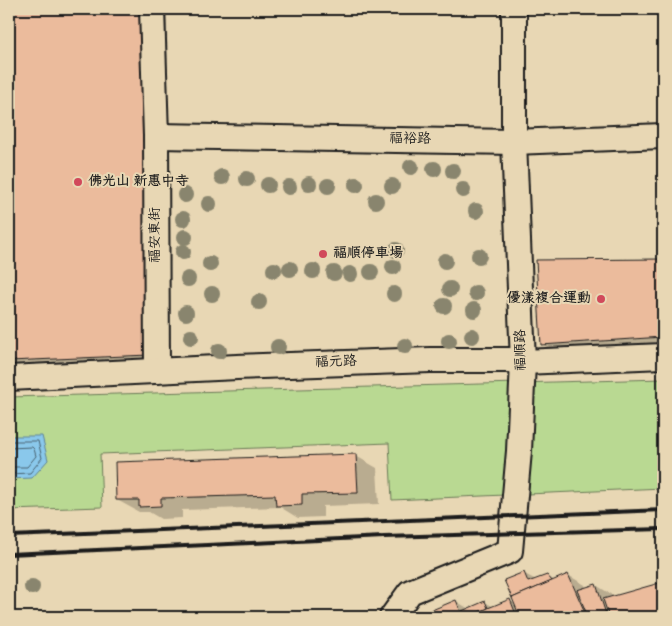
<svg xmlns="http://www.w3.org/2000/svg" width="672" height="626" font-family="'Gochi Hand','LXGW WenKai TC',sans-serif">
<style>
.green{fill:#b9d992;stroke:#6a7a57}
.water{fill:#8ac8eb;stroke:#5e8398}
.shadow{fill:#0003}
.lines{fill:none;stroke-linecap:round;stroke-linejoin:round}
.shore{stroke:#48616f;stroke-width:1}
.building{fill:#ebbb9c;stroke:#1c1c1c}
.minor-casing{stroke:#1c1c1c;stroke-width:28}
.minor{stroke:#e8d7b4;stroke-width:24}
.rail{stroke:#1c1c1c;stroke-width:4}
.tree{fill:#89856e}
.poi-dot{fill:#d1495b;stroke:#e8d7b4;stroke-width:2}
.labels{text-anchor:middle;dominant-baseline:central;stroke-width:4;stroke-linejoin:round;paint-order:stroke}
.street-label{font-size:14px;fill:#1c1c1c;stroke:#e8d7b4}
.poi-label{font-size:14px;font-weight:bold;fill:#1c1c1c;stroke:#e8d7b4;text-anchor:start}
</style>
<rect width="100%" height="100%" fill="#e8d7b4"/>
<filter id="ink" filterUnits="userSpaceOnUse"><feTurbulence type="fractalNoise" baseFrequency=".02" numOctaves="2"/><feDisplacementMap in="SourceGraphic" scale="10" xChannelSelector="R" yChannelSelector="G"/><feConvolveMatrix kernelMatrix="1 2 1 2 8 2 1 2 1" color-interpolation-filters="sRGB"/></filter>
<g filter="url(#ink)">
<path class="green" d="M663 379V488L392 500 389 443 100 454 102 507 9 510V397Z"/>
<path class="water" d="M9 436H42L48 460 32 478 9 479Z"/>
<g class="shadow">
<path d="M9 9H167L170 367 9 373Z"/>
<path d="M537 261H663V350L563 357 542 344Z"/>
<path d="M356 456 377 468 379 504 323 506V517L298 518 280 507 182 510V518L161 519 149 512H139L117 500Z"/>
<path d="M523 573 536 580 547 576 555 581 568 575 585 585 586 588 596 585 612 595 613 598 663 583V617H418L456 601 469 609 485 602 494 607 510 601 516 604Z"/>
<path d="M337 612 346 617H332Z"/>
</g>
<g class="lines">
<g class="shore">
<path d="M9 441H38L42 458 30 473 9 474"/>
<path d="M9 448 32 447 34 449 36 456 27 467H9"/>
</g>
</g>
<g class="building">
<path d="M9 9H146L149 355 9 361Z"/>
<path d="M663 259V337L541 345 536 260Z"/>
<path d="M356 454 358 493 302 494V505L276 506 275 495 161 498V506L139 507V500H116L115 462Z"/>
<path d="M524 572 528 582 547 575 552 581 512 598 504 580Z"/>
<path d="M568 574 587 617H520L512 598Z"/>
<path d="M663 582V617H609L603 599Z"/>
<path d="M596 584 607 617H588L577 590Z"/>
<path d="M510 599 517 617H467L488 608Z"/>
<path d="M456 600 463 617H415Z"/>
<path d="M485 601 488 608 467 617H465L462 611Z"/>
</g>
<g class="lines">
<g class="minor-casing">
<g id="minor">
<path d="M152 9 156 136 157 371"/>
<path d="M156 136 514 142 663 136"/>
<path d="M9 378 237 367 430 360H508L523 362 663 356"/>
<path d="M392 617 410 592 510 551 519 451 523 362 514 142V9"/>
</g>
</g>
<use href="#minor" class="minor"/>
<g class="rail">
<path d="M9 536 663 510"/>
<path d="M9 554 384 537 663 529"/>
</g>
</g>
<g class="tree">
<circle cx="411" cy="167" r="8"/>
<circle cx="434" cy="169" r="8"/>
<circle cx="453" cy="171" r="8"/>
<circle cx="222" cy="177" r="8"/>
<circle cx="247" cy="179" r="8"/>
<circle cx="309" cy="184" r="8"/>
<circle cx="268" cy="185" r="8"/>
<circle cx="356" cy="185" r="8"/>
<circle cx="328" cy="186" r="8"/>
<circle cx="392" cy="186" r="8"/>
<circle cx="289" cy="187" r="8"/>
<circle cx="463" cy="190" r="8"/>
<circle cx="185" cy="195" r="8"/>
<circle cx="376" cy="201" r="8"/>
<circle cx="209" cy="204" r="8"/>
<circle cx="476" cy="211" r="8"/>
<circle cx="183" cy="219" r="8"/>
<circle cx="185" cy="237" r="8"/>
<circle cx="396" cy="250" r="8"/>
<circle cx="183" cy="252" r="8"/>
<circle cx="479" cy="256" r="8"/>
<circle cx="445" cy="261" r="8"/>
<circle cx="210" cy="264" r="8"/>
<circle cx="393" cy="267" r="8"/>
<circle cx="290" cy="269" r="8"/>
<circle cx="274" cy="270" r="8"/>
<circle cx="313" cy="271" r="8"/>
<circle cx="371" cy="272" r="8"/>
<circle cx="334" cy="273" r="8"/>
<circle cx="350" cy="274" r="8"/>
<circle cx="188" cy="279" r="8"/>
<circle cx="450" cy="289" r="8"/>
<circle cx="476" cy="293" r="8"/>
<circle cx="212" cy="294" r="8"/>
<circle cx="394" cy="294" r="8"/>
<circle cx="259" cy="302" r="8"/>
<circle cx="444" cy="306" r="8"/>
<circle cx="474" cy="310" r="8"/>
<circle cx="186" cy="313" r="8"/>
<circle cx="472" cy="336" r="8"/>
<circle cx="191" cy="337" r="8"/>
<circle cx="449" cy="341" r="8"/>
<circle cx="405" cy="346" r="8"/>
<circle cx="278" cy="347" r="8"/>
<circle cx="219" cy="351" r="8"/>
<circle cx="32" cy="587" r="8"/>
</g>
</g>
<g class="poi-dot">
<circle cx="78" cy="182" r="5"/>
<circle cx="323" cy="254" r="5"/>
<circle cx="601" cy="299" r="5"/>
</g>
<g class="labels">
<g class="street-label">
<text transform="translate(410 140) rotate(1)">福裕路</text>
<text transform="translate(156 235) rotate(-90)">福安東街</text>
<text transform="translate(522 350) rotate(-91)">福順路</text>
<text transform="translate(336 363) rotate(-2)">福元路</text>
</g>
<g class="poi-label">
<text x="88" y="182">佛光山 新惠中寺</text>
<text x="333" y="254">福順停車場</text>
<text x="591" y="299" text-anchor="end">優漾複合運動</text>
</g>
</g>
<rect width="672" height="626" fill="none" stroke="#e8d7b4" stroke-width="30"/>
<rect x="15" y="15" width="642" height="596" fill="none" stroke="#1c1c1c" stroke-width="2" filter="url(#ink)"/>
</svg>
